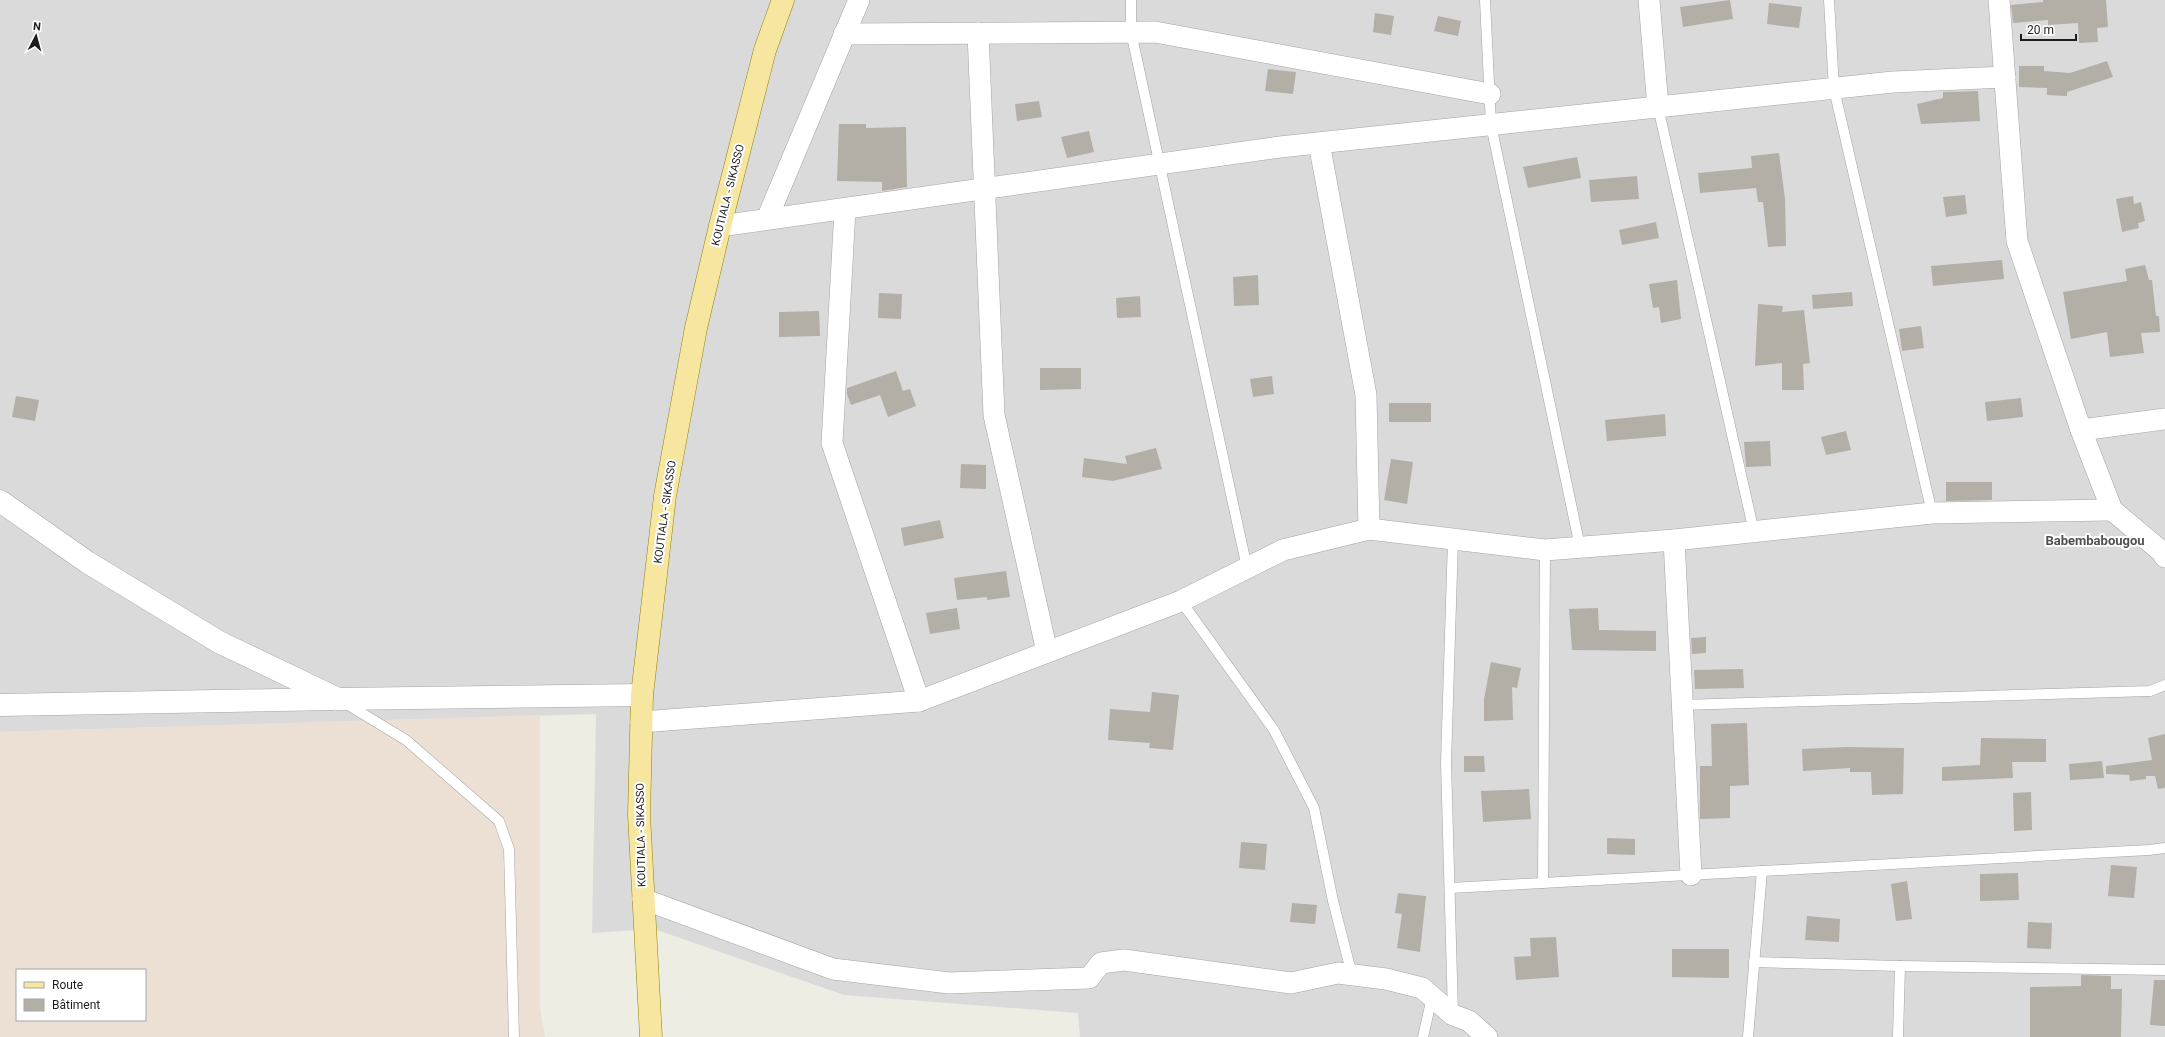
<svg xmlns="http://www.w3.org/2000/svg" width="2165" height="1037" font-family="Roboto,sans-serif">
<style>
.residential{fill:#dbdada}
.military{fill:#ebe0d3;fill-rule:evenodd}
.building{fill:#b3afa6}
.lines{fill:none;stroke-linecap:round;stroke-linejoin:round}
.service-casing{stroke:#a4a4a4;stroke-width:11}
.minor-casing{stroke:#a4a4a4;stroke-width:22}
.tertiary-casing{stroke:#a4a4a4;stroke-width:23}
.primary-casing{stroke:#8f8307;stroke-width:23}
.service{stroke:#fff;stroke-width:10}
.minor{stroke:#fff;stroke-width:21}
.tertiary{stroke:#fff;stroke-width:22}
.primary{stroke:#f7e69f;stroke-width:22}
.labels{text-anchor:middle;dominant-baseline:central;stroke-width:4;stroke-linejoin:round;paint-order:stroke}
.street-label{font-size:11px;fill:#1d1d1d;stroke:#fff}
.quarter-label{font-size:13px;font-weight:bold;fill:#505050;stroke:#fff}
</style>
<rect width="100%" height="100%" fill="#eeede4"/>
<path class="residential" d="M0 0H2165V1037H1080L1078 1013 844 995 654 929 592 933 596 714 0 732Z"/>
<path class="military" d="M540 715V1008L545 1037H0V732ZM17 970H145V1020H17Z"/>
<g class="building">
<path d="M1730 0 1733 19 1683 27 1680 7Z"/>
<path d="M2043 0H2106L2108 27 2097 28 2098 42 2079 43 2078 23 2048 25V20L2013 23 2011 5 2043 2Z"/>
<path d="M1769 3 1802 7 1799 28 1767 24Z"/>
<path d="M1375 13 1394 16 1391 35 1373 32Z"/>
<path d="M1438 16 1461 21 1458 36 1434 31Z"/>
<path d="M2107 61 2113 77 2067 92V96L2047 95V88L2019 87V66H2044V71L2070 73Z"/>
<path d="M1268 69 1296 72 1293 94 1265 91Z"/>
<path d="M1978 91 1980 121 1921 124 1917 104 1943 98V92Z"/>
<path d="M1039 101 1042 117 1017 121 1015 104Z"/>
<path d="M839 124H866V128L906 127 907 187 882 191V182L837 181Z"/>
<path d="M1089 131 1094 152 1067 158 1061 137Z"/>
<path d="M1779 153 1785 199 1786 246 1768 247 1763 202H1758L1756 188 1700 193 1698 173 1752 168 1751 156Z"/>
<path d="M1577 157 1581 178 1528 188 1523 167Z"/>
<path d="M1637 176 1639 199 1591 202 1589 180Z"/>
<path d="M1965 195 1967 214 1946 217 1943 197Z"/>
<path d="M2133 196 2134 204 2141 202 2145 221 2138 223 2139 228 2122 232 2116 199Z"/>
<path d="M1656 222 1659 238 1622 245 1619 230Z"/>
<path d="M2002 260 2004 279 1933 286 1931 266Z"/>
<path d="M2145 265 2149 280H2152L2156 316H2159L2160 332 2141 333 2144 353 2110 357 2107 332 2071 339 2063 292 2127 281 2125 269Z"/>
<path d="M1258 275 1259 305 1234 306 1233 277Z"/>
<path d="M1677 280 1681 319 1661 323 1659 307 1653 308 1649 284Z"/>
<path d="M1852 292 1853 306 1813 309 1812 295Z"/>
<path d="M879 293 902 294 901 319 878 318Z"/>
<path d="M1140 296 1141 317 1117 318 1116 298Z"/>
<path d="M1758 304 1783 306 1782 312 1804 310 1810 363 1803 364 1804 390H1782V363L1755 366Z"/>
<path d="M819 311 820 336 779 337V312Z"/>
<path d="M1921 326 1924 348 1902 351 1899 329Z"/>
<path d="M1040 368H1081V389L1040 390Z"/>
<path d="M896 371 903 391 910 389 916 406 888 417 880 395 851 405 847 394V388Z"/>
<path d="M1272 376 1274 394 1253 397 1250 379Z"/>
<path d="M16 396 39 400 35 421 12 417Z"/>
<path d="M2021 398 2023 417 1987 421 1985 402Z"/>
<rect x="1389" y="403" width="42" height="19"/>
<path d="M1665 414 1666 436 1607 441 1605 420Z"/>
<path d="M1846 431 1851 450 1826 455 1821 437Z"/>
<path d="M1770 441 1771 466 1746 467 1744 442Z"/>
<path d="M1156 448 1162 469 1113 481 1082 477 1084 458 1127 464 1125 456Z"/>
<path d="M1391 459 1413 462 1407 504 1384 500Z"/>
<path d="M961 464 986 465V489L960 488Z"/>
<path d="M1946 482H1992V500L1946 501Z"/>
<path d="M940 520 944 538 904 546 901 528Z"/>
<path d="M1006 571 1010 597 987 600V597L957 600 954 578Z"/>
<path d="M957 608 960 629 930 634 926 613Z"/>
<path d="M1598 608 1599 630 1656 631V651L1572 650 1569 609Z"/>
<path d="M1706 637V653L1692 654 1691 638Z"/>
<path d="M1491 662 1521 668 1517 688 1512 687 1513 720 1484 721V699Z"/>
<path d="M1743 669 1744 688 1695 689 1694 670Z"/>
<path d="M1152 692 1179 695 1173 750 1149 748 1150 743 1108 740 1110 709 1150 712Z"/>
<path d="M1747 723 1749 785 1730 786V818L1700 819V766H1712L1711 724Z"/>
<path d="M2165 734V788L2158 789 2155 776H2146V779L2130 781 2129 775 2106 774V766L2152 760 2148 738Z"/>
<path d="M1981 738 2046 739V762H2012L2013 778 1942 781V767L1980 765Z"/>
<path d="M1846 747 1904 748 1903 794 1872 795 1871 772H1850V768L1803 771 1802 749Z"/>
<path d="M1464 756H1484L1485 772H1464Z"/>
<path d="M2102 761 2104 778 2070 780 2069 764Z"/>
<path d="M1529 789 1531 819 1483 822 1481 791Z"/>
<path d="M2031 792 2032 830 2014 831 2013 793Z"/>
<path d="M1607 838 1635 839V855L1607 854Z"/>
<path d="M1241 842 1267 844 1265 870 1239 868Z"/>
<path d="M2111 865 2137 867 2134 898 2108 896Z"/>
<path d="M2018 873 2019 900 1980 901V874Z"/>
<path d="M1907 881 1912 919 1896 921 1891 884Z"/>
<path d="M1398 893 1426 896 1420 952 1397 948 1402 914 1395 913Z"/>
<path d="M1292 903 1317 905 1315 924 1290 922Z"/>
<path d="M1807 916 1840 919 1839 942 1805 940Z"/>
<path d="M2028 922 2052 923 2051 949 2027 948Z"/>
<path d="M1556 937 1559 977 1516 980 1514 957 1531 956 1530 938Z"/>
<path d="M1672 949H1729V978L1672 977Z"/>
<path d="M2081 975 2111 976V989H2122L2121 1037H2030V987L2081 986Z"/>
<path d="M2154 980H2165V1026L2150 1025Z"/>
</g>
<g class="lines">
<g class="service-casing">
<g id="service">
<path d="M1131 0V32L1247 568"/>
<path d="M1485 0 1491 125 1580 547"/>
<path d="M1829 0 1834 89 1932 513"/>
<path d="M1658 107 1754 532"/>
<path d="M1453 540 1446 762 1453 1014"/>
<path d="M1181 601 1274 730 1314 808 1333 901 1352 975"/>
<path d="M345 703 406 740 499 821 509 849 514 1037"/>
<path d="M1681 705 2150 691 2165 685"/>
<path d="M1543 883 1545 550"/>
<path d="M1450 888 2149 850 2165 848"/>
<path d="M1754 962 1900 966 2165 970"/>
<path d="M1423 1037 1432 997"/>
<path d="M1748 1037 1762 871"/>
<path d="M1898 1037 1900 966"/>
</g>
</g>
<g class="minor-casing">
<g id="minor">
<path d="M1649 0 1658 107"/>
<path d="M1999 0 2017 241 2081 430 2112 510 2162 552 2165 557"/>
<path d="M978 33 994 415 1047 652"/>
<path d="M844 34 1155 32 1490 94"/>
<path d="M1319 143 1366 395 1369 529"/>
<path d="M845 209 832 443 919 701"/>
<path d="M767 219 859 0"/>
<path d="M720 226 1280 147 1893 82 2005 77"/>
<path d="M2081 430 2165 419"/>
<path d="M1674 540 1691 875"/>
<path d="M641 722 919 701 1181 601 1283 550 1369 529 1545 550 1674 540 1932 513 2112 510"/>
<path d="M643 899 833 969 949 983 1089 978 1101 963 1124 960 1291 983 1338 973 1386 979 1422 988 1453 1015 1469 1021 1487 1037"/>
</g>
</g>
<g class="tertiary-casing">
<g id="tertiary">
<path d="M0 501 87 562 219 642 338 699 642 695"/>
<path d="M0 705 332 699"/>
</g>
</g>
<g class="primary-casing">
<path id="primary" d="M651 1037 639 815 642 695 665 496 696 328 720 226 765 50 783 0"/>
</g>
<use href="#service" class="service"/>
<use href="#minor" class="minor"/>
<use href="#tertiary" class="tertiary"/>
<use href="#primary" class="primary"/>
</g>
<g class="labels">
<g class="street-label">
<text transform="translate(728 195) rotate(-76)">KOUTIALA - SIKASSO</text>
<text transform="translate(665 512) rotate(-82)">KOUTIALA - SIKASSO</text>
<text transform="translate(641 835) rotate(-91)">KOUTIALA - SIKASSO</text>
</g>
<g class="quarter-label">
<text x="2095" y="540">Babembabougou</text>
</g>
</g>
<rect x="16" y="969" width="130" height="52" fill="#ffffff" stroke="#a5a5a5"/>
<rect x="24" y="982" width="20" height="6" fill="#f7e69f" stroke="#a5a5a5"/>
<text x="52" y="989" font-size="12" fill="#1d1d1d">Route</text>
<rect x="24" y="999" width="20" height="12" fill="#b3afa6" stroke="#a5a5a5"/>
<text x="52" y="1009" font-size="12" fill="#1d1d1d">Bâtiment</text>
<g transform="translate(36 36) rotate(6)" stroke="#ffffff" stroke-width="3" paint-order="stroke">
<path d="M0-3L7 15L0 10L-7 15Z" fill="#1d1d1d"/>
<text y="-6" font-size="11" font-weight="bold" text-anchor="middle" fill="#1d1d1d">N</text>
</g>
<path d="M2021 34v6h55v-6" fill="none" stroke="#1d1d1d" stroke-width="2"/>
<text x="2027" y="34" font-size="12" fill="#1d1d1d" stroke="#ffffff" stroke-width="3" paint-order="stroke">20 m</text>
</svg>
